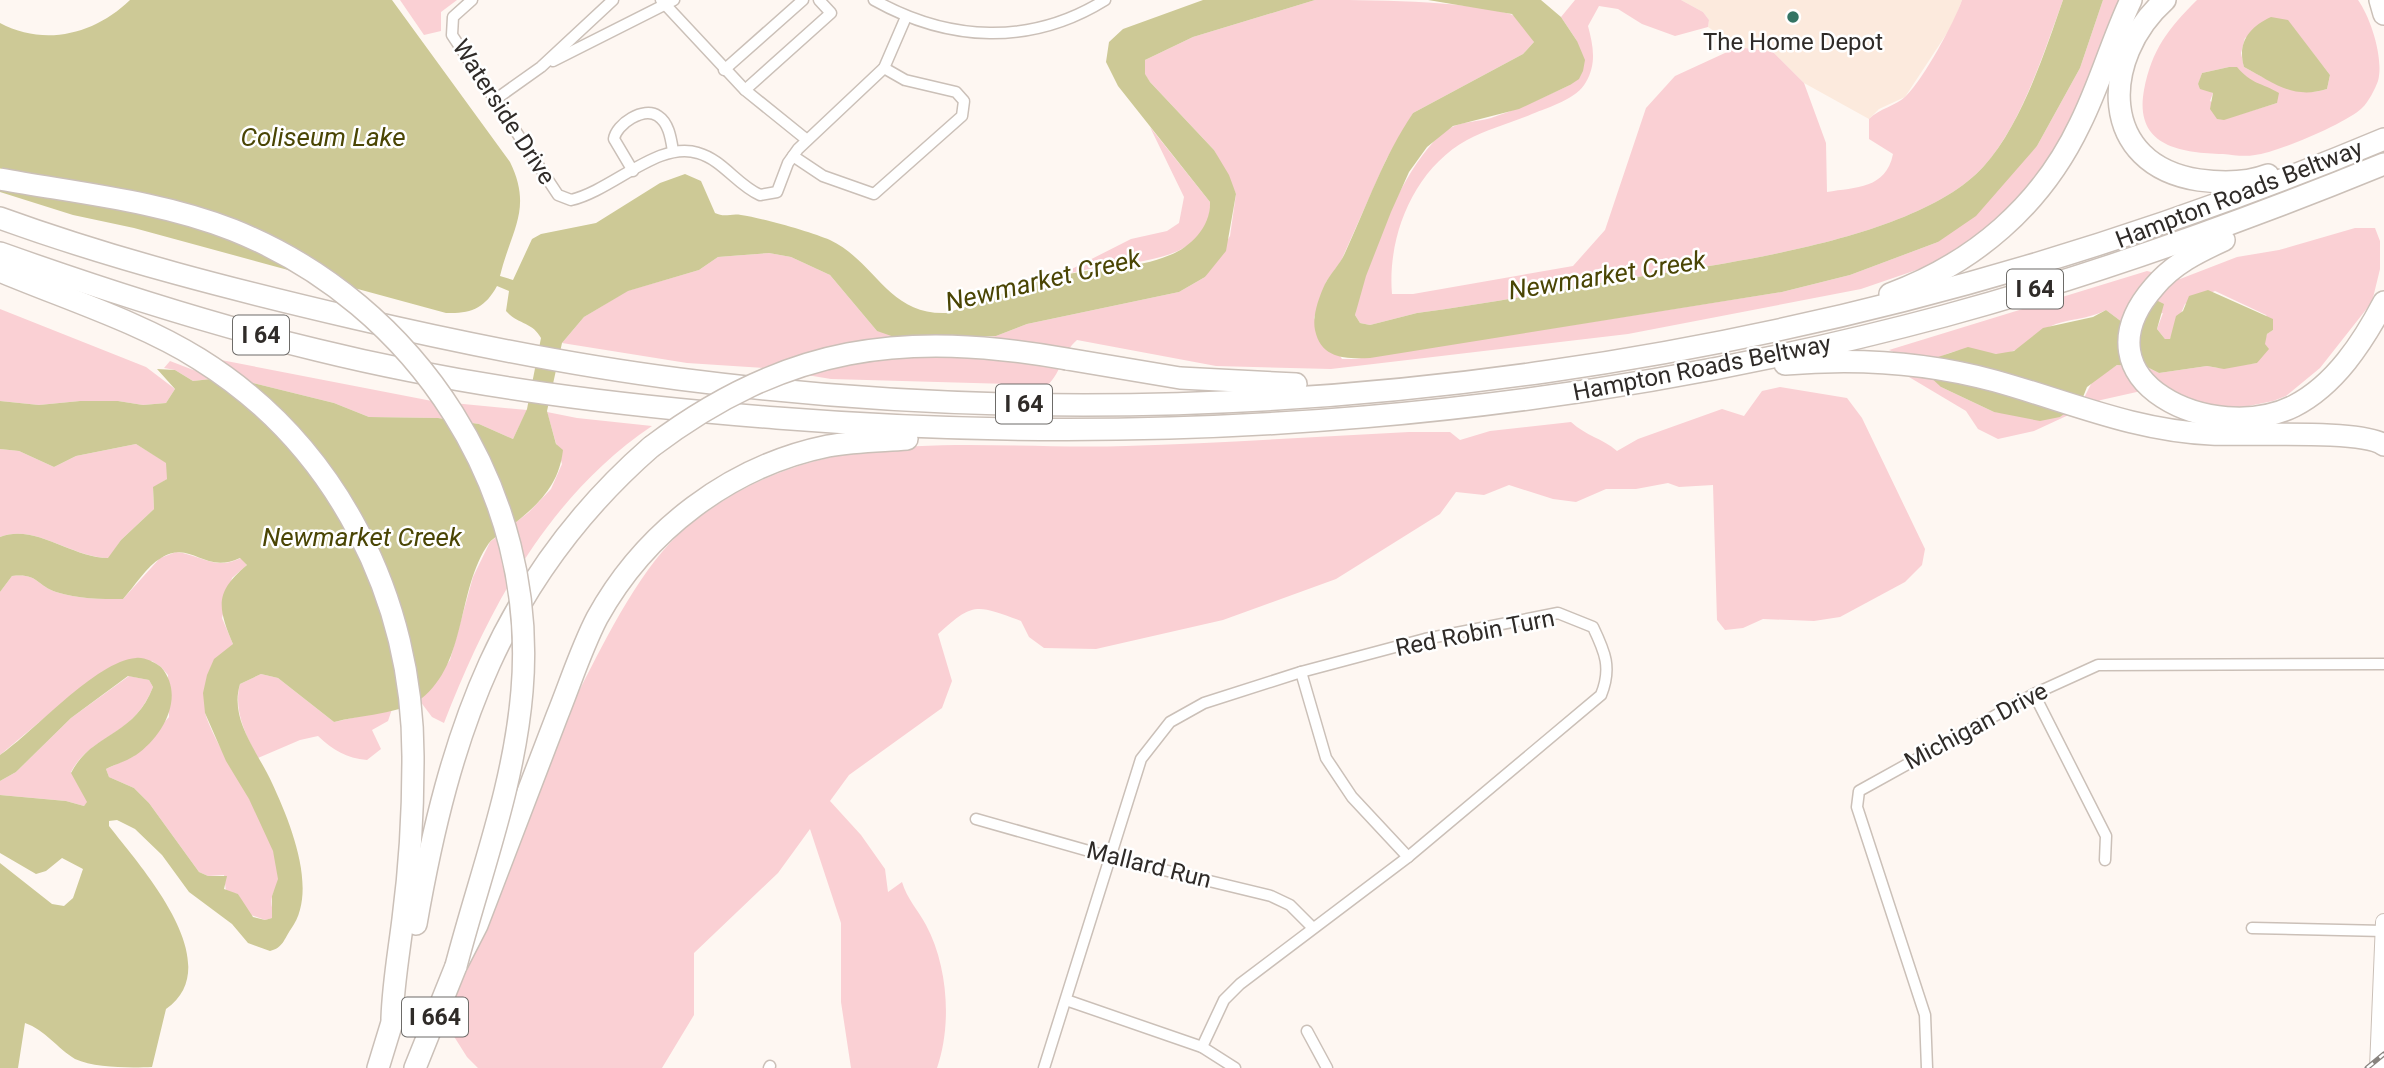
<svg xmlns="http://www.w3.org/2000/svg" width="2384" height="1068" font-family="Roboto,sans-serif">
<style>
.built{fill:#fceadd}
.green{fill:#fad0d4;fill-rule:evenodd}
.water{fill:#cdc996}
.lines{fill:none;stroke-linecap:round;stroke-linejoin:round}
.street-casing{stroke:#cbc0b8;stroke-width:13}
.secondary-casing{stroke:#cbc0b8;stroke-width:18}
.highway-casing{stroke:#cbc0b8;stroke-width:24}
.street{stroke:#fff;stroke-width:10}
.secondary{stroke:#fff;stroke-width:16}
.highway{stroke:#fff;stroke-width:21}
.rail-casing{stroke:#898480;stroke-width:5}
.rail{stroke:#fff;stroke-width:2.5;stroke-dasharray:8;stroke-linecap:butt}
.highway-bridge-casing{stroke:#cbc0b8;stroke-width:24;stroke-linecap:butt}
.highway-bridge{stroke:#fff;stroke-width:21}
.poi-dot{fill:#347463;stroke:#fff;stroke-width:2.5}
.labels{text-anchor:middle;dominant-baseline:central;stroke-width:5;stroke-linejoin:round;paint-order:stroke}
.shield{fill:#fff;stroke:#6d6b68;stroke-width:2}
.shield-label{font-size:23px;font-weight:bold;fill:#2f2b28}
.poi-label{font-size:24px;fill:#2f2b28;stroke:#fff}
.street-label{font-size:24px;fill:#2f2b28;stroke:#fff}
.water-label{font-size:26px;font-style:italic;fill:#4a4504;stroke:#fff}
</style>
<rect width="100%" height="100%" fill="#fef7f2"/>
<path class="built" d="M1681 0H1962L1953 24 1905 97 1879 109 1869 119 1804 83 1773 52 1738 47 1708 27 1709 20 1703 12Z"/>
<g class="green">
<path d="M400 0H457L441 12V31L424 35Z"/>
<path d="M1315 0C1368 0 1462 0 1510 14 1519 17 1531 33 1534 42L1523 54 1413 113 1386 160 1341 261 1326 282 1314 318 1342 359H1355L1782 292 1850 275 1938 242 2037 146 2080 68 2103 0H2121L2066 130 2040 173 1988 228 1931 265 1861 289 1628 334 1331 369 1216 366 1077 340C1062 353 1062 371 1048 385L831 379 764 368 687 363 562 343 584 317 627 291 699 270 718 257 769 253 791 257 830 275 877 331 975 339 996 336 1027 324 1179 292 1205 277 1230 236 1236 194 1214 150 1150 82 1145 75V60L1193 37Z"/>
<path d="M1575 0H1681L1703 12 1709 20 1708 27 1675 36 1642 24 1618 9 1599 6 1588 26C1593 45 1597 63 1586 82 1577 99 1549 107 1532 114 1511 123 1487 129 1467 140 1414 169 1387 236 1392 294H1413L1573 266 1605 230 1646 108 1675 76 1738 47 1773 52 1804 83 1826 143 1827 192C1856 187 1886 189 1893 154L1869 139V119C1880 108 1896 106 1906 96 1924 78 1954 23 1962 0H2063C2044 52 2021 125 1984 166 1915 243 1706 266 1605 282 1543 293 1480 305 1417 313L1370 325 1360 323 1355 315C1363 266 1407 154 1450 128 1463 121 1478 122 1491 118 1519 109 1544 97 1570 85L1577 41 1561 17Z"/>
<path d="M2197 0H2358C2371 18 2384 59 2378 81 2375 89 2368 103 2362 108 2347 123 2276 153 2255 155 2244 157 2233 155 2223 154 2178 153 2134 145 2144 90 2152 49 2168 29 2197 0ZM2288 21 2330 75 2327 89C2296 99 2271 81 2244 67L2241 53 2245 38ZM2229 67 2247 77 2277 103 2238 115 2210 101 2213 93 2198 85 2202 73Z"/>
<path d="M1150 127 1210 202C1212 260 1139 261 1101 267 1086 269 1072 273 1058 276L1131 239 1167 231 1179 223 1184 197Z"/>
<path d="M2355 228H2375L2380 241V269L2372 302 2320 368 2286 396 2273 401 2244 407H2199L2159 387 2101 400 2034 431 1998 439 1978 429 1966 411 1909 377 1903 356 1889 350 2147 271 2180 279 2237 257 2279 250ZM2215 291 2266 315 2273 330 2267 334 2257 363 2218 368 2207 366 2159 373 2147 367 2117 365 2092 382 2084 398 2060 417 1994 412 1941 387 1942 356C1974 341 1983 358 2007 353 2025 349 2033 334 2049 327 2067 318 2088 320 2106 310L2122 322 2163 313 2157 329 2165 339H2170L2185 304Z"/>
<path d="M0 309 146 367 175 389 166 403 143 405 118 401H80L39 405 0 401Z"/>
<path d="M216 359 432 401 527 410 513 439 479 424 438 418 369 417 334 403 229 377 193 381 175 370 164 368 170 361 196 371Z"/>
<path d="M1780 387 1847 398 1862 418 1925 549 1922 565 1905 582 1840 617 1814 621 1763 619 1743 628 1725 630 1717 620 1713 485 1679 487 1668 483 1636 489H1606L1576 502 1553 499 1509 485 1484 495 1456 492 1440 514 1336 579 1223 620 1096 649 1044 648 1029 637 1021 621C976 604 973 602 938 634L952 681 942 708 849 775 830 801 861 835 885 869 888 892 902 882C907 899 918 910 926 925 948 966 952 1025 937 1068H851L841 1002V923L810 829 778 873 694 953V1015L662 1068H478L467 1057 431 1000C480 895 528 789 581 687 608 635 642 564 687 527 819 418 970 451 1126 446 1220 443 1315 437 1409 432H1450L1460 440 1490 431 1571 422C1586 436 1602 438 1617 451L1638 439 1722 409 1744 416 1762 391Z"/>
<path d="M547 412 577 418 652 426C548 496 488 609 444 723L432 717 420 701 450 660 473 577 490 542 529 512 551 489 562 464Z"/>
<path d="M136 444 167 463V479L153 488 154 509 121 540 109 558C72 558 35 523 0 537V449L19 451 54 467 76 456Z"/>
<path d="M176 552C203 555 213 571 241 558L247 565 232 578 222 618 233 644 205 713C221 763 281 832 278 882 277 888 273 891 272 897 270 904 274 911 272 918L265 920 248 914 238 894 226 892 224 875 208 876 199 872 149 803 134 788 109 777 106 769 134 756 169 717 168 675 161 667 152 661 117 664 61 704 0 755V592L12 576C38 573 36 585 56 592 78 599 100 599 123 599L160 558Z"/>
<path d="M261 674 278 678 334 722 392 709 388 721 372 730 381 749 367 760C346 758 333 750 318 736L300 740 258 758C246 736 233 710 240 684Z"/>
<path d="M129 676 149 680 153 687C133 738 91 734 71 772L88 802 84 806 66 801 0 795V781L16 772 71 718Z"/>
</g>
<g class="water">
<path d="M130 0H392L510 162C533 209 511 230 500 276L513 280 532 239 541 234 596 223 660 183 685 174 701 181 715 213C725 218 731 213 741 215 762 218 812 232 830 240 876 262 888 315 946 313 984 302 1020 285 1059 276 1095 267 1136 270 1170 255 1191 247 1211 226 1210 202L1118 86 1106 62 1109 42 1123 29 1203 0H1315L1193 37 1145 60V74L1150 82 1214 150 1229 175 1236 194 1226 251 1205 277 1179 292 1027 324 996 336 903 340 877 331 830 275 791 257 769 253 718 257 699 270 628 291 584 317 562 343 547 411 556 444 563 450C559 486 537 506 510 527 504 532 494 537 489 543 456 590 468 662 421 699 405 713 356 716 334 722L278 678 261 674 240 684C229 720 258 752 272 783 290 822 319 891 291 929 284 939 283 948 270 951L248 943 232 924 189 892 162 855 135 829 117 820 109 821V826C139 865 230 964 166 1009L152 1067C130 1068 95 1068 75 1059 57 1048 45 1030 25 1023L18 1068H0V863L52 904 64 906 73 898 83 869 62 858 46 871 36 874 0 853V795L66 801 84 806 87 802 71 773C92 732 134 737 153 687L149 680 128 676 71 718 16 772 0 781V755C34 732 96 661 136 658 144 657 154 662 161 667 186 696 163 736 136 755 127 761 116 764 106 769L109 777 134 788 149 803 199 872 208 876H227L224 889 238 894 253 917 265 920 272 918V896L278 879 273 851 249 799 226 761 205 713 203 693 207 675 214 659 233 644C217 606 215 592 247 565L240 558C203 575 192 539 161 558 147 566 134 587 123 599 100 599 78 599 56 592 36 585 38 573 12 576L0 592V537C35 523 72 558 108 558L121 540 154 509 153 487 167 479 166 463 136 444 76 456 54 467 19 451 0 449V401L39 405 80 401H118L143 405 166 403 175 389 157 369 175 370 193 381 229 377 334 403 369 417 438 418 479 424 513 439 527 409 541 338C533 322 517 324 506 311L509 291 497 286C485 308 471 314 446 313L134 228 73 215 0 192V23C45 47 95 34 130 0Z"/>
<path d="M1428 0H1541L1561 17 1577 41 1585 60 1583 71 1579 79 1570 85 1519 109 1453 126 1427 147 1409 172 1391 212 1366 276 1355 315 1360 323 1370 325 1417 313C1480 305 1543 293 1605 282 1706 266 1915 243 1984 166 2021 125 2045 52 2063 0H2103L2080 68 2037 146 1976 216 1938 242 1850 275 1782 292 1370 358C1346 359 1321 359 1315 330 1312 316 1319 297 1325 284 1331 273 1340 264 1345 253 1367 205 1384 156 1413 113L1523 54 1534 42 1512 14Z"/>
<path d="M2271 17 2288 20 2330 75 2327 89C2292 100 2273 82 2244 67 2237 43 2249 27 2271 17Z"/>
<path d="M2229 67H2237C2251 84 2262 83 2279 93L2277 103 2224 120 2217 119 2210 109 2213 93 2200 89 2198 84 2202 73Z"/>
<path d="M2208 290 2273 319V330L2267 334 2265 344 2269 349 2257 363 2224 369 2207 366 2159 373 2147 367 2117 365 2087 387 2081 402 2060 417 2040 421 1994 412 1941 387 1927 374 1935 358 1968 347 1996 354 2014 351 2043 328 2093 317 2106 310 2122 322 2156 300 2164 304 2157 329 2165 339H2170L2176 316 2183 311 2189 296Z"/>
</g>
<g class="lines">
<g class="street-casing">
<g id="street">
<path d="M472 0 453 17 452 35 558 195 571 200C613 190 659 140 698 153 723 160 737 185 760 195L777 192 788 163 798 149 884 68 906 17"/>
<path d="M661 0 745 90 807 140"/>
<path d="M874 0C949 42 1031 46 1105 0"/>
<path d="M553 61 674 0"/>
<path d="M724 70 803 0"/>
<path d="M745 90 831 13 819 0"/>
<path d="M496 99 541 67 613 0"/>
<path d="M793 156 823 176 874 194 962 116 964 101 956 92 905 80 884 68"/>
<path d="M633 171 614 139C616 124 644 106 658 116 669 123 671 139 673 151"/>
<path d="M1301 672 1326 758 1352 797 1408 857"/>
<path d="M2034 694 2106 836 2105 860"/>
<path d="M976 819 1110 857 1271 896 1290 905 1313 928"/>
<path d="M2252 928 2384 931"/>
<path d="M1066 1000 1202 1047 1235 1068"/>
<path d="M1307 1031 1327 1068"/>
<path d="M769 1068 770 1066"/>
<path d="M1044 1068 1141 759 1170 722 1204 703 1301 672 1425 639 1558 613 1593 627C1605 652 1612 668 1601 695L1408 857 1240 984 1224 1000 1202 1047"/>
<path d="M1927 1068 1925 1015 1857 807 1859 791 2034 694 2098 665 2384 664"/>
</g>
</g>
<g class="secondary-casing">
<path id="secondary" d="M2378 1068 2384 922"/>
</g>
<g class="highway-casing">
<g id="highway">
<path d="M2165 0C2100 58 2098 165 2199 180 2221 183 2247 183 2268 175"/>
<path d="M2380 0 2384 14"/>
<path d="M0 218C116 260 234 290 354 318 461 343 570 365 679 379 1258 454 1847 364 2384 139"/>
<path d="M2224 240C2198 252 2173 264 2154 287 2071 382 2214 446 2294 406 2335 385 2363 342 2384 302"/>
<path d="M0 253C104 290 209 324 317 350 467 387 622 406 777 418 1169 449 1563 418 1944 316 2094 275 2240 223 2384 164"/>
<path d="M0 271C64 298 140 322 199 359 337 445 414 599 413 760 413 813 410 866 403 919 399 952 393 985 392 1019"/>
<path d="M1890 294C1974 263 2041 206 2080 124 2100 84 2112 40 2131 0"/>
<path d="M1067 359 1180 378 1296 384"/>
<path d="M1785 364C1856 358 1926 362 1995 381 2067 401 2135 431 2211 434 2245 436 2362 429 2384 445"/>
<path d="M416 924C449 734 501 578 651 447"/>
<path d="M378 1068 397 1006"/>
<path d="M415 1068 456 966 477 925C504 855 530 786 557 716 570 684 581 649 597 618 645 531 730 466 828 446 855 441 881 441 907 439"/>
</g>
</g>
<use href="#street" class="street"/>
<use href="#secondary" class="secondary"/>
<use href="#highway" class="highway"/>
<g class="rail-casing">
<path id="rail" d="M2367 1068 2384 1054"/>
</g>
<use href="#rail" class="rail"/>
<g class="highway-bridge-casing">
<g id="highway-bridge">
<path d="M0 179C77 193 160 201 233 230 418 304 539 492 522 691 514 787 480 874 456 966"/>
<path d="M651 447C786 345 904 330 1067 359"/>
</g>
</g>
<use href="#highway-bridge" class="highway-bridge"/>
</g>
<circle class="poi-dot" cx="1793" cy="17" r="7"/>
<g class="labels">
<g class="shield">
<rect x="2007" y="269.5" width="56" height="39" rx="5"/>
<rect x="233" y="315.5" width="56" height="39" rx="5"/>
<rect x="996" y="384.5" width="56" height="39" rx="5"/>
<rect x="402" y="997.5" width="66" height="39" rx="5"/>
</g>
<g class="shield-label">
<text x="2035" y="289">I 64</text>
<text x="261" y="335">I 64</text>
<text x="1024" y="404">I 64</text>
<text x="435" y="1017">I 664</text>
</g>
<g class="poi-label">
<text x="1793" y="42">The Home Depot</text>
</g>
<g class="street-label">
<text transform="translate(504 112) rotate(57)">Waterside Drive</text>
<text transform="translate(2239 194) rotate(-21)">Hampton Roads Beltway</text>
<text transform="translate(1702 368) rotate(-11)">Hampton Roads Beltway</text>
<text transform="translate(1475 633) rotate(-11)">Red Robin Turn</text>
<text transform="translate(1976 726) rotate(-28)">Michigan Drive</text>
<text transform="translate(1149 865) rotate(14)">Mallard Run</text>
</g>
<g class="water-label">
<text x="323" y="137">Coliseum Lake</text>
<text transform="translate(1607 275) rotate(-9)">Newmarket Creek</text>
<text transform="translate(1043 280) rotate(-13)">Newmarket Creek</text>
<text x="362" y="537">Newmarket Creek</text>
</g>
</g>
</svg>
